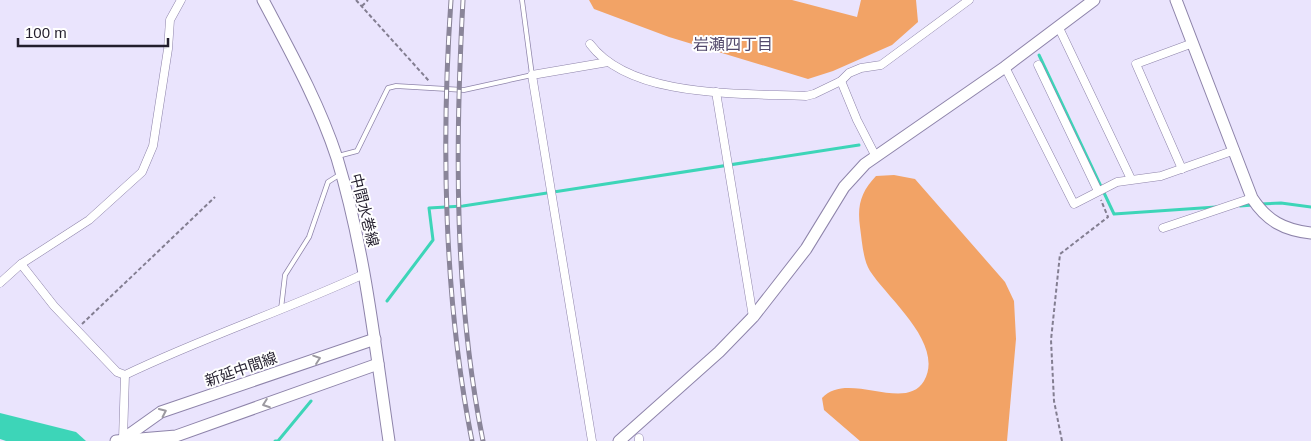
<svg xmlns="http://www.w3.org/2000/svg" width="1311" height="441" font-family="Helvetica,'Noto Sans JP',sans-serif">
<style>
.green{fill:#f2a366}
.water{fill:#3dd5b8}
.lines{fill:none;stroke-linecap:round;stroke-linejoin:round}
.stream{stroke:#3dd5b8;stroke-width:3}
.lane-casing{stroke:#8e84aa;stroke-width:5.5}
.street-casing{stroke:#8e84aa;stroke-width:9}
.secondary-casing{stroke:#8e84aa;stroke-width:13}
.path{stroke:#837e91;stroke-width:2;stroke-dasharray:4 2.5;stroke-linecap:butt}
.lane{stroke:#fff;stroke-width:4}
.street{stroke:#fff;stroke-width:8}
.secondary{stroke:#fff;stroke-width:11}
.rail-casing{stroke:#8a8599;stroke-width:5}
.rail{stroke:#fff;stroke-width:3;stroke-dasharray:9;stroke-linecap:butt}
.oneway{stroke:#9c9aa0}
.labels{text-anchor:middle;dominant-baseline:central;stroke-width:4;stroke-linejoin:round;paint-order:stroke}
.street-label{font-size:15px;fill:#231e2d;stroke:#fff}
.neighbourhood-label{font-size:16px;fill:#544a6c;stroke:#fff}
</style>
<rect width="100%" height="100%" fill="#eae4fd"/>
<g class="green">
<path d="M589 0H792L857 17 861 0H916L918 22 892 45 833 71 808 79 669 37 594 9Z"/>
<path d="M894 175 915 179 1005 282 1014 301 1016 339 1007 441H860L824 410 822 398C847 370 905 413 924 381 945 344 888 299 870 271 863 260 862 241 860 227 857 205 861 192 876 176Z"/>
</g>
<path class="water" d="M0 413 76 432 86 441H6L0 439Z"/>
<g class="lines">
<g class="stream">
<path d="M1039 55 1114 214 1216 207"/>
<path d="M1260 204 1281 203 1311 207"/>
<path d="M1240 206 1253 205"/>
<path d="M387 301 433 240 429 208 463 206 859 145"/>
<path d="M275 441H278L311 401"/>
</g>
<g class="lane-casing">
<g id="lane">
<path d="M338 156 357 151 388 88 396 86 464 90 532 75 522 0"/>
<path d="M281 309 285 275 309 237 328 182 339 175"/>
</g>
</g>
<g class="street-casing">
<g id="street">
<path d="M1059 28 1131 179"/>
<path d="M590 44C631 99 743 93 806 96L814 94 841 81 849 73 861 68 881 65 969 0"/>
<path d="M1038 65 1098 191"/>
<path d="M1005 67 1074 204 1117 182 1161 176 1235 150"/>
<path d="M841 81 857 120 875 155"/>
<path d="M716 92 753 317"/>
<path d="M1182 169 1136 64 1193 43"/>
<path d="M1163 228 1252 198"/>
<path d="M21 264 54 306 117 372 125 375C204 337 286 310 364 274"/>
<path d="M0 283 21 264 89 220 142 172 153 146 168 49 170 20 181 0"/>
<path d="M123 439 125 375"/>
<path d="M592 441 532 75 608 62"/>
<path d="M639 441V438"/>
</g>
</g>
<g class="secondary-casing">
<g id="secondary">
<path d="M263 0C290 51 319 103 337 158 365 250 375 346 389 441"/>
<path d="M1176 0 1252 198C1267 221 1284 230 1311 233"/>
<path d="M123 439 161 412 375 339"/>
<path d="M116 441 176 436 378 364"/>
<path d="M619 441 719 352 753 317 806 249 844 187 865 164 1005 67 1094 0"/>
</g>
</g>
<g class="path">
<path d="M356 0 429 81"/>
<path d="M362 6 368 0"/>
<path d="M82 324 215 197"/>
<path d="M1062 441 1054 401 1051 340 1060 254 1108 217 1101 200"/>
</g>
<use href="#lane" class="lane"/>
<use href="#street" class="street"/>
<use href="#secondary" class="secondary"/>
<g class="rail-casing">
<g id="rail">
<path d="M451 0C441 143 444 300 472 441"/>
<path d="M463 0C455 146 454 296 483 441"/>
</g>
</g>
<use href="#rail" class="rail"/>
</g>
<defs><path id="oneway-chevron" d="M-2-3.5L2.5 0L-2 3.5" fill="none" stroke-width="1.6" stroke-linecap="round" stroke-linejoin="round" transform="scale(1.25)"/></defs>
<g class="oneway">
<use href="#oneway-chevron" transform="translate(317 359) rotate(-19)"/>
<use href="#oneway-chevron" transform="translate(266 404) rotate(160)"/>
<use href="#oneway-chevron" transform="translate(163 412) rotate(-25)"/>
</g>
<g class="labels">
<g class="street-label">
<text transform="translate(365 210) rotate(76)">中間水巻線</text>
<text transform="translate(241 369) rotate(-19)">新延中間線</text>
</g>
<g class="neighbourhood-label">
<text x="733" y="44">岩瀬四丁目</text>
</g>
</g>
<path d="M18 38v8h150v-8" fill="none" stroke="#231e2d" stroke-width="2.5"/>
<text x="25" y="38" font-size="15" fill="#231e2d" stroke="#ffffff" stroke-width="4" paint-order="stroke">100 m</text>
</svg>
